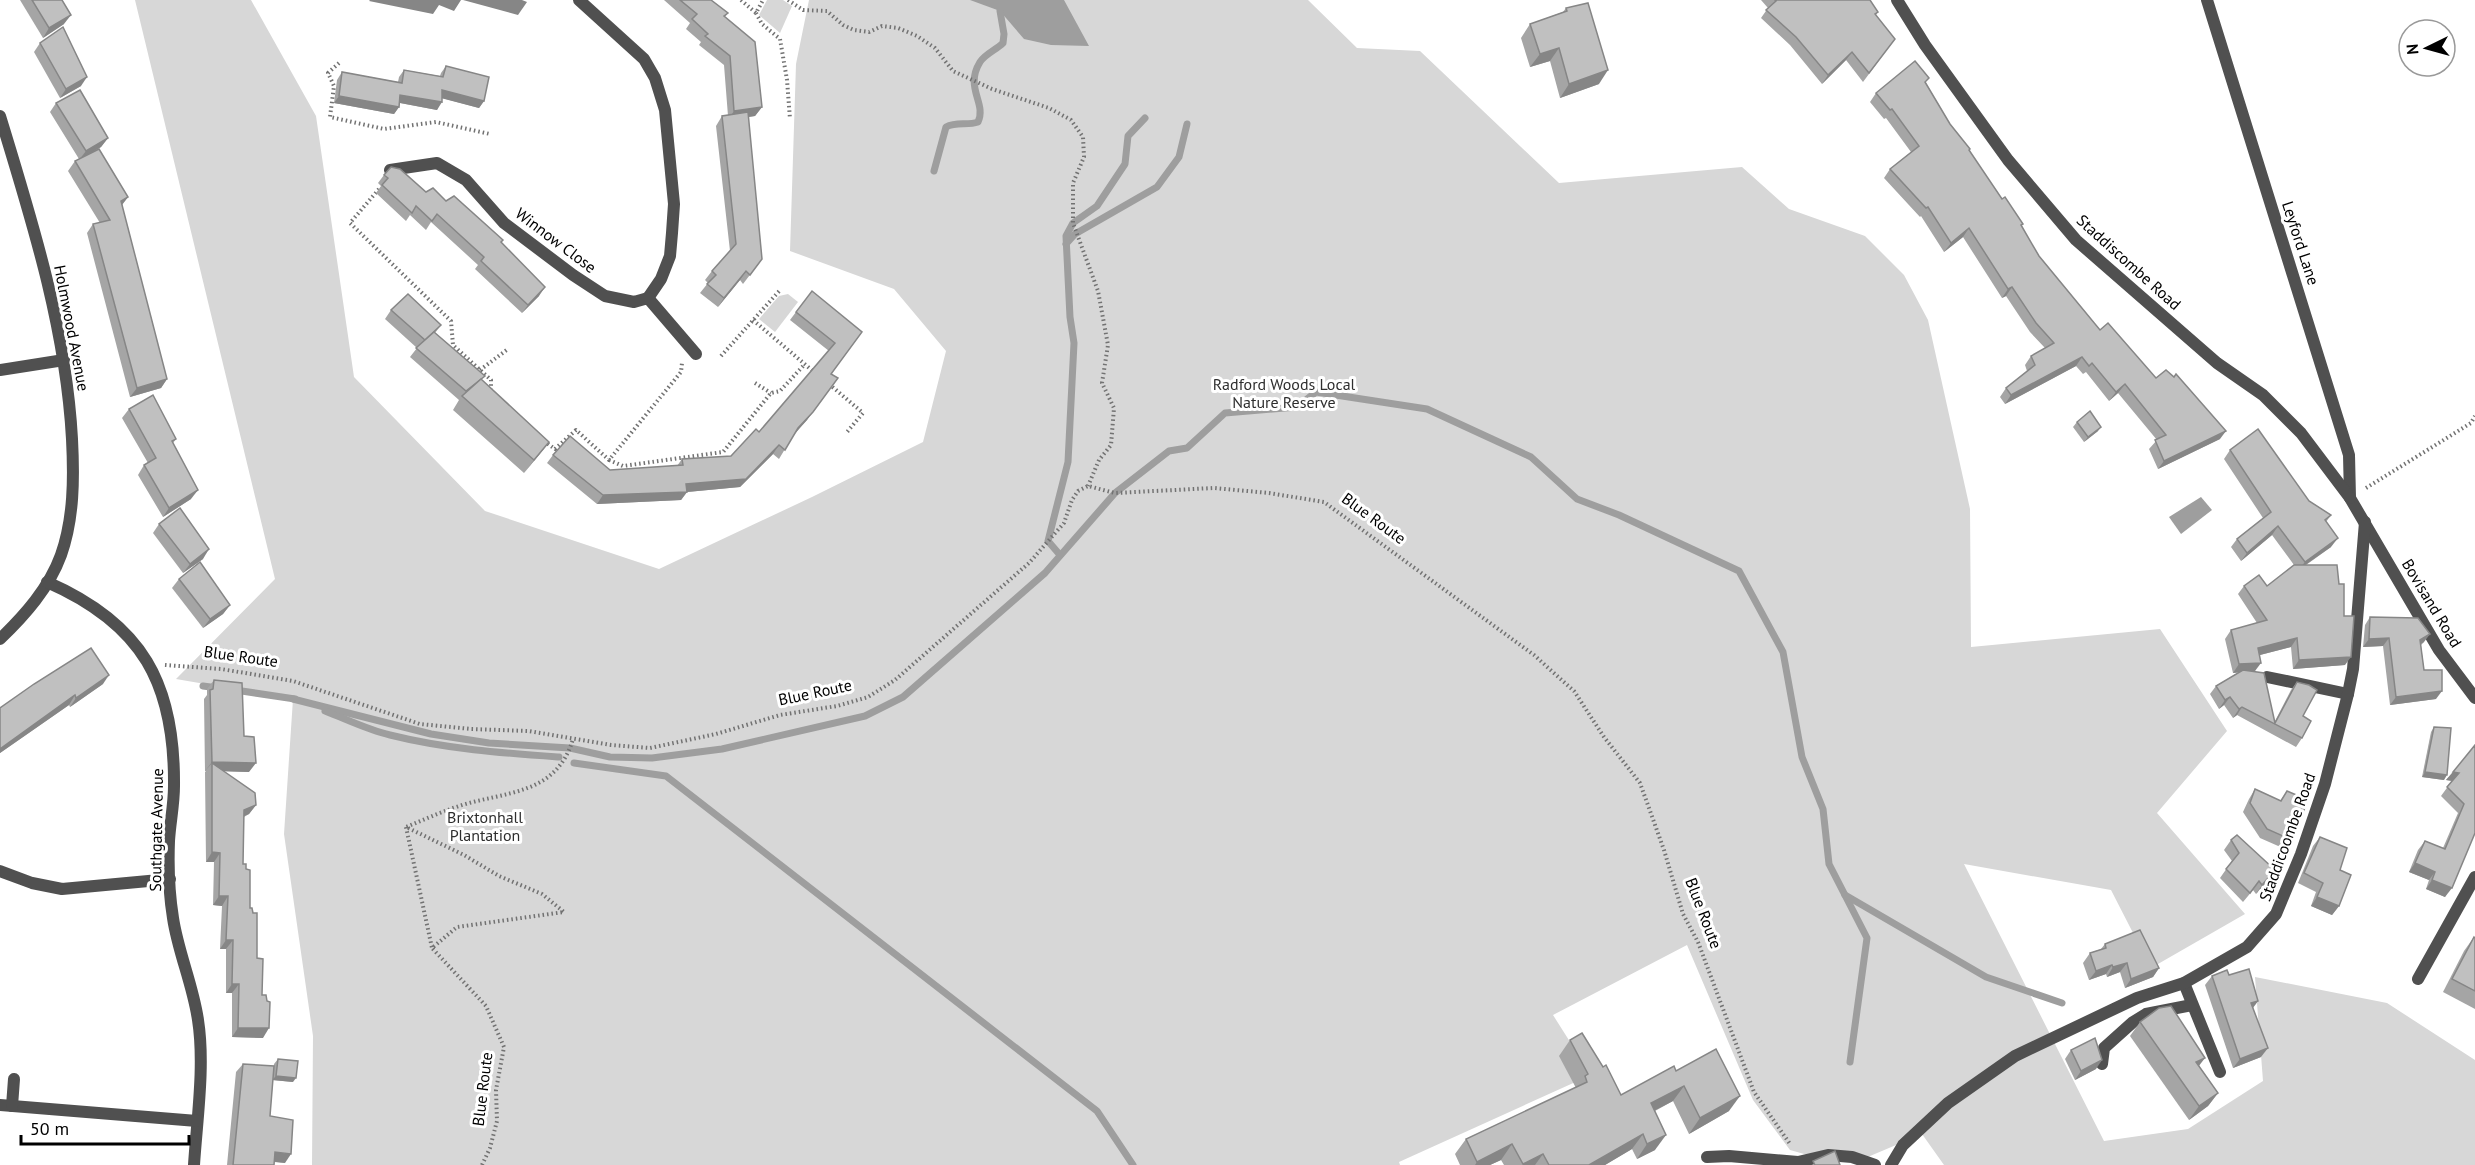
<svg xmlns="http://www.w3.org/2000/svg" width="2475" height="1165" font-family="'PT Sans',sans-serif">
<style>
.green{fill:#d7d7d7}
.water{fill:#9e9e9e}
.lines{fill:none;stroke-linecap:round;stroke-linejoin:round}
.stream{stroke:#9e9e9e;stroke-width:7}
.path{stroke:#727272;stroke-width:4;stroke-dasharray:1.5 3;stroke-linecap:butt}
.service{stroke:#505050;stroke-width:12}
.minor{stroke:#505050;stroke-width:12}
.tertiary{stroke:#505050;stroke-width:12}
.wall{fill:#a5a5a5}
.shaded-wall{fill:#868686}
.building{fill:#c0c0c0;stroke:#868686;stroke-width:1.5}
.labels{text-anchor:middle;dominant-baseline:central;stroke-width:6;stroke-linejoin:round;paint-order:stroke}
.street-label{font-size:16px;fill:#000;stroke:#fff}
.park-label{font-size:16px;fill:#2e2e2e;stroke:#fff}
</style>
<rect width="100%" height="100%" fill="#fff"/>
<g class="green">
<path d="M135 0H251L316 116 354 377 485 511 659 569 812 497 923 442 946 351 894 289 790 251 796 64 809 0H1308L1357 48 1420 51 1559 183 1742 167 1789 209 1865 236 1904 275 1928 320 1970 509 1971 647 2160 629 2227 731 2157 813 2245 914 2151 968 2111 890 1964 864 2104 1141 2188 1129 2263 1081 2255 977 2387 1003 2475 1060V1165H1944L1922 1134 1863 1159 1829 1161 1790 1150 1753 1100 1687 945 1553 1015 1591 1075 1399 1162 1400 1165H312L313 1036 284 834 293 699 176 679 275 579Z"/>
<path d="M767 0H783L792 6 780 33 759 15Z"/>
<path d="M788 294 798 302 775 332 759 319 779 296Z"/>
</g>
<g class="water">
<path d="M970 0H1064L1089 46 1051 45 1024 39 1000 11Z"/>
<path d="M2201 497 2212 510 2181 534 2169 517Z"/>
</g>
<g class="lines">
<g class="stream">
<path d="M934 171 946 127C957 121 967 126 978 122 987 103 964 88 980 62 985 54 996 50 1003 43L1004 34 1000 11"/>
<path d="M1066 244 1075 234 1157 187 1179 157 1187 124"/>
<path d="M1060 555 1048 541 1068 462 1074 343 1070 317 1066 236 1073 223 1097 206 1125 164 1128 136 1145 118"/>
<path d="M203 686 218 688"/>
<path d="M235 690 295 699"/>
<path d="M293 699 431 734 489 743 570 748 610 757 652 758 722 749 865 716 903 697 1045 573 1115 493 1169 451 1187 448 1225 413 1297 407 1316 392 1427 409 1531 457 1577 499 1619 515 1739 571 1783 652 1802 757 1823 809 1829 864 1867 938 1850 1062"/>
<path d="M325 711C346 719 368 730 390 735 446 749 503 753 559 757"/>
<path d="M574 763 666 776 1097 1111 1133 1165"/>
<path d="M1845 895 1986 977 2062 1003"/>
</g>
<g class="path">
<path d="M741 0 756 13 763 0"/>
<path d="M788 0 803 10 827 11 843 25 854 30 869 32 882 26 898 28 917 36 935 48 953 71 992 89 1049 108 1071 120 1083 137 1084 157 1073 183V223L1098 291 1108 345 1102 383 1114 408 1111 445 1099 460 1088 486"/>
<path d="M756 13 762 24 780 39 787 80 790 119"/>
<path d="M339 63 328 73 334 86 330 117 384 129 436 122 490 134"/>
<path d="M379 189 350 223 451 321 453 345 491 380V391"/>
<path d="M753 320 814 372"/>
<path d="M721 356 781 289"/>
<path d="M480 370 508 349"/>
<path d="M755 383 771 393"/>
<path d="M829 384 863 413 847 432"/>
<path d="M544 441 555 449 576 430 609 460 681 372 682 363"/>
<path d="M609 460 623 466 723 452 771 393 780 391 805 364"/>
<path d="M2366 488 2471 423 2475 416"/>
<path d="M165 665 221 669 293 681 420 724 471 729 528 731 611 745 650 748 716 734 780 715 837 706 868 697 895 680 1029 563 1064 523 1072 500 1078 491 1088 486 1115 493 1214 488 1269 493 1324 502 1534 655 1574 691 1604 737 1640 783 1664 850 1683 914 1698 942 1754 1092 1790 1144"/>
<path d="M406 827 432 948"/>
<path d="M482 1165 490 1148 497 1121 496 1090 504 1047 486 1006 432 948 457 927 564 912 542 894 499 876 464 855 406 827C423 820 441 812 459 806 505 791 556 796 573 739"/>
</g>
<g class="service">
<path d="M2267 677 2348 694"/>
<path d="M2418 979 2475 877"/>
<path d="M2184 983 2220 1072"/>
<path d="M2102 1064 2104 1048 2133 1022 2146 1014 2192 1005"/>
<path d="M1707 1157 1729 1156 1798 1162 1828 1155 1852 1157 1875 1165"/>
</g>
<g class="minor">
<path d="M579 0 644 59 655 78 665 110 674 204 672 233 670 256 661 279 648 298"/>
<path d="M2207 0 2349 455 2350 498 2439 650 2475 698"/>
<path d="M0 116C32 221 66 328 72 439 74 478 74 518 61 555 49 588 25 615 0 639"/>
<path d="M390 170 437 163 466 180 504 223 573 275 605 296 634 302 648 298 696 354"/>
<path d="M0 370 64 360"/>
<path d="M47 582C143 624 175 684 174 786 174 805 170 823 169 841 168 866 169 893 173 918 178 952 193 985 198 1020 205 1065 197 1119 194 1165"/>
<path d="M0 871 32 883 62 889 170 879"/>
<path d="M0 1105 197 1121"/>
<path d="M12 1106 14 1079"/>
<path d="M1891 1165 1903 1145 1948 1103 2015 1056 2137 998 2184 983 2247 947 2276 914 2301 854 2325 784 2348 694 2353 669 2365 522"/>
</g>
<path class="tertiary" d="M1897 0 1925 45 2008 160 2076 240 2217 363 2263 395 2301 433 2350 498"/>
</g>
<g class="wall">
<path d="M20 0H62L64 24 43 38Z"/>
<path d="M664 0H711L728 13 725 17 762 107 755 116 748 117 762 259 743 284 740 280 718 307 700 293 708 283 705 280 712 271 730 251 716 126 722 116H728L724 65 699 45 701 42 686 29 690 23Z"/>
<path d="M1761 0H1870L1878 12 1876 15 1895 39 1863 82 1846 60 1822 84 1790 45 1761 18 1768 8Z"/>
<path d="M1566 8 1599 84 1560 98 1550 61 1530 67 1521 38 1530 24 1563 12Z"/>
<path d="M40 43 81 86 60 98 34 52Z"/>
<path d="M446 66 484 101 479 108 442 98 437 110 400 103 399 107 394 114 334 103 337 80 342 72 398 82 399 77 404 70 440 76 441 73Z"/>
<path d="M1926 83 1950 124 2021 226 2039 256 2100 330 2156 378 2220 439 2158 469 2149 449 2157 440 2118 393 2109 401 2086 372 2083 374 2076 366 2005 404 2000 397 2006 388 2027 371 2025 365 2031 356 2045 348 2030 332 2006 296 2002 298 1963 237 1944 252 1921 216 1920 217 1884 178 1890 169 1911 152 1886 118 1884 119 1870 102 1876 93Z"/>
<path d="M56 103 108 138 101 147 95 151 128 197 122 205 167 379 161 388 130 397 87 233 93 224 100 223 68 171 75 161 79 159 50 112Z"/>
<path d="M384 175 446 201 503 240 501 243 539 296 522 313 475 269 478 265 431 222 426 230 410 215 406 221 376 193 381 186 378 183Z"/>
<path d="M391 310 441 325 435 333 482 380 549 442 524 473 453 410 459 400 410 357 417 348 385 319Z"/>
<path d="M796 312 862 332 831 374 807 420 794 434 779 459 773 454 740 487 687 492 681 500 597 504 547 463 553 455 610 470 677 466 682 459 731 456 759 432 829 351 790 320Z"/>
<path d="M129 409 176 439 173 443 191 499 163 517 138 475 144 465 148 463 122 418Z"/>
<path d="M2077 422 2098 431 2084 442 2073 427Z"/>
<path d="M2230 450 2331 515 2326 522 2331 547 2306 565 2339 584 2344 616 2345 665 2293 669 2291 647 2260 655 2255 671H2253L2275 721 2291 690 2297 682 2303 716 2302 738 2296 747 2237 715 2233 718 2224 705 2219 709 2210 694 2216 686 2239 672 2233 673 2225 639 2231 630 2257 623 2238 594 2244 586H2267L2294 565 2272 535 2241 561 2231 547 2237 539 2263 518 2224 459Z"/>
<path d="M159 524 203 559 183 573 153 533Z"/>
<path d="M179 579 230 605 223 614 203 628 172 588Z"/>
<path d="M2370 617 2424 642 2421 645 2424 670 2436 699 2390 705 2383 646 2363 647 2365 625Z"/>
<path d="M214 680 244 736 249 772 224 771 256 805 249 814 244 817 243 864 246 869 250 908 262 995 263 1038 232 1037V993H226V949H220L222 906 213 905 214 862H206L205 772 206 771H205L204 699 207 695V689Z"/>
<path d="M103 684 70 707 69 705 0 753V708Z"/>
<path d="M2434 727 2444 780 2422 777 2431 732Z"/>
<path d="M2453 772 2475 833 2445 897 2426 889 2429 880 2409 872 2418 850 2425 841 2443 848 2458 813 2441 796 2452 781 2446 780Z"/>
<path d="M2255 789 2280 801 2287 791 2292 840 2285 849 2260 838 2243 812 2249 799Z"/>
<path d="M2320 837 2340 870 2339 906 2332 915 2311 906 2316 892 2298 883 2313 846Z"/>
<path d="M2231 840 2275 871 2269 880 2256 894 2253 890 2243 902 2220 878 2232 861 2224 850Z"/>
<path d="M2474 937 2475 938V1009L2443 992 2464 951Z"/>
<path d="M2105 944 2159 968 2153 977 2125 988 2120 972 2107 977 2106 974 2089 980 2083 963 2090 953 2101 949Z"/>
<path d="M2229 975 2258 1001 2253 1008 2261 1057 2233 1068 2205 985 2212 976Z"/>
<path d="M2140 1022 2199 1066 2218 1093 2208 1106 2189 1120 2130 1036Z"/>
<path d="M1570 1040 1603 1067 1621 1095 1676 1071 1729 1111 1689 1134 1673 1101 1655 1111V1150L1637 1159 1632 1149 1605 1165H1504L1501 1160 1490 1165H1460L1455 1154 1466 1139 1576 1088 1559 1056Z"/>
<path d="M2071 1050 2096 1069 2075 1080 2065 1059Z"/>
<path d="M278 1059 293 1082 273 1080 270 1116 285 1163 274 1162V1165H227L236 1072 243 1064 273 1071 274 1064Z"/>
</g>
<g class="shaded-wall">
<path d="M370 0H461L454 11 439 5 433 14 369 1Z"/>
<path d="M463 0H522L527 2 518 15Z"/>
<path d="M71 15 64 24 43 38 49 28Z"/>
<path d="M1559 48 1550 61 1530 67 1540 54Z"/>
<path d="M1852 52 1846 60 1822 84 1828 75Z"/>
<path d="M1608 70 1599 84 1560 98 1569 84Z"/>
<path d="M87 77 81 86 60 98 66 89Z"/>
<path d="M442 90 484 101 479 108 437 97Z"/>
<path d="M400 95 442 102 437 110 395 102Z"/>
<path d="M339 96 399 107 394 114 334 103Z"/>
<path d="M762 107 755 116 728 120 734 111Z"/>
<path d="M108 138 101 147 79 160 86 151Z"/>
<path d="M128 197 121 206V201Z"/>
<path d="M1969 228 1963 237 1944 252 1951 243Z"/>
<path d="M746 271 740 280 718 307 724 298Z"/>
<path d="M545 287 539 296 522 313 528 305Z"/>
<path d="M2012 287 2006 296 2002 298 2008 289Z"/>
<path d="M2082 357 2076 366 2005 404 2011 395Z"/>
<path d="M838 378 807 420 792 437 798 428Z"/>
<path d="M167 379 161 388 130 397 137 388Z"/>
<path d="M2125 384 2118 393 2109 401 2116 392Z"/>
<path d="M2101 427 2098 431 2084 442 2088 437Z"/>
<path d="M2226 431 2220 439 2158 469 2164 461Z"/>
<path d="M549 442 539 455 524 473 534 460Z"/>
<path d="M779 445 773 454 740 487 687 492 681 500 597 504 603 495 686 484Z"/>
<path d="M198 490 191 499 163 517 169 508Z"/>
<path d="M2278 526 2272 535 2241 561 2247 553Z"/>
<path d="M2338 538 2331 547 2298 570 2305 562Z"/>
<path d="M209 549 203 559 183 573 190 564Z"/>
<path d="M230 605 223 614 203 628 210 619Z"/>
<path d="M2430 634 2424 642 2414 648 2420 640Z"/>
<path d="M2297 638 2291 647 2252 657 2258 648Z"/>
<path d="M2389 638 2383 646 2363 647 2369 639Z"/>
<path d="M2351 657 2345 665 2293 669 2299 660Z"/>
<path d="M2261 663 2255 671 2233 673 2239 664Z"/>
<path d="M109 675 103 684 70 707 76 698Z"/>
<path d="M2442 691 2436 699 2390 705 2396 697Z"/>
<path d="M75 695 69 705 0 753V749Z"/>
<path d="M2230 697 2224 705 2219 709 2225 700Z"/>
<path d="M2242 707 2237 715 2233 718 2239 709Z"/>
<path d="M212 762 256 763 249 772 212 771V763L205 771Z"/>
<path d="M2425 772 2447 775 2444 780 2422 777Z"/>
<path d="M2453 772 2459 773 2453 781 2446 780Z"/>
<path d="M256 805 249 814 237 819 244 810Z"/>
<path d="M212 852 220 853 214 862H206Z"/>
<path d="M2415 863 2435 872 2429 880 2409 872Z"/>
<path d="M2275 870 2269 880 2256 894 2262 885Z"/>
<path d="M2432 880 2452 888 2445 897 2426 889Z"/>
<path d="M219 896H228L222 906 213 905Z"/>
<path d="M2317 897 2339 906 2332 915 2311 906Z"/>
<path d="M226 940H233L226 949H220Z"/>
<path d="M2127 963 2120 972 2107 977 2113 967Z"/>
<path d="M2112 965 2106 974 2089 980 2096 971Z"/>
<path d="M2159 968 2153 977 2125 988 2131 979Z"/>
<path d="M232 984H239L232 993H226Z"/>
<path d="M2258 1001 2251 1010V1003Z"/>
<path d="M238 1028H269L263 1038 232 1037Z"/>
<path d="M2268 1048 2261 1057 2233 1068 2240 1059Z"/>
<path d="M2205 1058 2195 1071 2196 1062Z"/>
<path d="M2102 1060 2096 1069 2075 1080 2081 1071Z"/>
<path d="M276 1076 296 1078 293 1082 272 1080Z"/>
<path d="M1684 1086 1673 1101 1640 1118 1651 1103Z"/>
<path d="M2218 1093 2208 1106 2189 1120 2199 1106Z"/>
<path d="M1740 1096 1729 1111 1689 1134 1700 1118Z"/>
<path d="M1643 1134 1632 1149 1605 1165H1589Z"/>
<path d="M1666 1135 1655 1150 1637 1159 1647 1144Z"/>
<path d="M1512 1144 1501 1160 1490 1165H1475L1477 1162Z"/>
<path d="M275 1152 291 1154 285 1163 269 1161Z"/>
<path d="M1543 1154 1535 1165H1523V1164Z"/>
</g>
<g class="building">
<path d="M32 0H62L71 15 49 28Z"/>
<path d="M680 0H711L728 13 724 16 755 42 762 107 734 111 730 56 705 36 708 34 692 19 697 14Z"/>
<path d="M1775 0H1870L1878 12 1875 14 1895 39 1869 73 1852 52 1828 75 1796 37 1766 10 1776 1Z"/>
<path d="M1588 3 1608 70 1569 84 1559 48 1540 54 1530 24 1567 11 1566 8Z"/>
<path d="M63 27 87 77 66 89 40 43Z"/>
<path d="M1915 61 1929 78 1925 82 1950 124 1970 149 1969 150 2002 199 2005 197 2023 224 2021 225 2039 256 2100 330 2108 323 2156 378 2166 370 2174 377 2176 374 2226 431 2164 461 2155 440 2166 435 2125 384 2116 392 2092 363 2089 366 2082 357 2011 395 2006 388 2035 365 2031 356 2054 343 2036 323 2012 287 2008 289 1969 228 1951 243 1928 207 1926 208 1890 169 1919 146 1892 109 1890 110 1876 93Z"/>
<path d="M446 66 489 77 484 101 442 90V102L400 95 399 107 339 96 342 72 402 83 404 70 443 77Z"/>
<path d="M80 90 108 138 86 151 56 103Z"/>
<path d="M748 112 762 259 750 275 746 271 724 298 707 284 716 275 712 271 736 244 722 116Z"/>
<path d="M99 149 128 197 121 201 167 379 137 388 93 224 110 220 75 161Z"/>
<path d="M391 167 400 169 426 192 433 188 446 201 454 196 503 240 501 242 545 287 528 305 481 261 484 257 437 214 432 221 416 206 412 213 382 185 388 178 384 175Z"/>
<path d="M812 291 862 332 831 374 838 378 813 412 798 428 785 450 779 445 746 479 686 484 687 492 603 495 553 455 570 436 610 470 683 465 682 459 731 456 756 429 759 432 835 343 796 312Z"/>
<path d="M408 294 441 325 425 340 391 310Z"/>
<path d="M434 332 485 376 466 391 416 348Z"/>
<path d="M481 379 549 442 534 460 462 396Z"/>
<path d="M153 395 176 439 172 441 198 490 169 508 144 465 156 458 129 409Z"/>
<path d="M2090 411 2101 427 2088 437 2077 422Z"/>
<path d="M2258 429 2309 501 2331 515 2325 520 2338 538 2305 562 2278 526 2247 553 2237 539 2271 512 2230 450Z"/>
<path d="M180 508 209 549 190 564 159 524Z"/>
<path d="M200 562 230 605 210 619 179 579Z"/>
<path d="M2294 565H2337L2339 584H2344V616H2354L2351 657 2299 660 2297 638 2258 648 2261 663 2239 664 2231 630 2267 620 2244 586 2259 575 2267 586Z"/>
<path d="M2370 617 2418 618 2430 634 2420 640 2424 670H2442V691L2396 697 2389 638 2369 639Z"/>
<path d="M91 648 109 675 76 698 75 695 0 749V708L34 684Z"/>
<path d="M2243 670 2264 673 2275 723 2297 682 2309 685 2317 690 2303 716 2311 721 2302 738 2242 707 2239 709 2230 697 2225 700 2216 686Z"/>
<path d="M214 680 242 683 244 736 254 737 256 763 212 762 210 690 213 689Z"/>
<path d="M2434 727 2451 728 2447 775 2425 772Z"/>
<path d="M2475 745V833L2452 888 2432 880 2435 872 2415 863 2425 841 2445 849 2464 804 2447 787 2459 773 2453 772Z"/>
<path d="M212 763 255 793 256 805 244 810 243 864H246V869L250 870V908H252L253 913H257V958L263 959 262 995H266L267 1001 270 1002 269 1028H238L239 984H232L233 940H226L228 896H219L220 853 212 852Z"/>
<path d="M2255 789 2281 801 2287 791 2308 800 2292 840 2267 829 2250 803Z"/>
<path d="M2237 835 2275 870 2262 885 2259 881 2250 893 2226 869 2239 853 2231 840Z"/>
<path d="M2320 837 2347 848 2340 870 2351 875 2339 906 2317 897 2323 883 2304 873Z"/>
<path d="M2140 930 2159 968 2131 979 2127 963 2113 967 2112 965 2096 971 2090 953 2106 948 2105 944Z"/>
<path d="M2474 937 2475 938V991L2452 979Z"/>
<path d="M2249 969 2258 1001 2251 1003 2268 1048 2240 1059 2212 976 2227 970 2229 975Z"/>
<path d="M2171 1006 2205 1058 2196 1062 2218 1093 2199 1106 2140 1022 2159 1008Z"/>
<path d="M1582 1033 1603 1067 1606 1065 1621 1095 1674 1066 1676 1071 1716 1049 1740 1096 1700 1118 1684 1086 1651 1103 1666 1135 1647 1144 1643 1134 1589 1165H1549L1543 1154 1523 1164 1512 1144 1477 1162 1466 1139 1587 1082 1585 1076 1588 1074 1570 1040Z"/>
<path d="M2095 1038 2102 1060 2081 1071 2071 1050Z"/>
<path d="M278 1059 298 1061 296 1078 276 1076Z"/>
<path d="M243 1064 274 1066 270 1116 293 1120 291 1154 275 1152 274 1165H233Z"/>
<path d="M1835 1151 1840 1165H1815L1813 1161Z"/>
</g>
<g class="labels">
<g class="street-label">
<text transform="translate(556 240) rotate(37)">Winnow Close</text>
<text transform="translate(2301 243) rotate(72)">Leyford Lane</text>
<text transform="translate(2129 262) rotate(42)">Staddiscombe Road</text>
<text transform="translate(72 328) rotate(79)">Holmwood Avenue</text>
<text transform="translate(1374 518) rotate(36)">Blue Route</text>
<text transform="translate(2432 603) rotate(59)">Bovisand Road</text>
<text transform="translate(241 656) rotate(8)">Blue Route</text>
<text transform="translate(815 692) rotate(-12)">Blue Route</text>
<text transform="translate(156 830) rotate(-89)">Southgate Avenue</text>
<text transform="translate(2287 837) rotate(-70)">Staddicoombe Road</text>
<text transform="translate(1704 913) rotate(69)">Blue Route</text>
<text transform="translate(482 1089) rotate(-83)">Blue Route</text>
</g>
<g class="park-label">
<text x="1284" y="384">Radford Woods Local<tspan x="1284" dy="18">Nature Reserve</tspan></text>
<text x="485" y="817">Brixtonhall<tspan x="485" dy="18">Plantation</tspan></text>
</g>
</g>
<g transform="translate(2427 48) rotate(265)"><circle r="28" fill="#ffffff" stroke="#999999" stroke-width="1.5"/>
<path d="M0-4.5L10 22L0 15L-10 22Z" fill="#000000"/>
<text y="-9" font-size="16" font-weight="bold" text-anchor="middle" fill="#000000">N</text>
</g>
<path d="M21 1135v9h168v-9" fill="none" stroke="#000000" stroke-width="3"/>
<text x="30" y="1135" font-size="18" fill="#000000" stroke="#ffffff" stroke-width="4.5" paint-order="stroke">50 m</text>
</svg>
